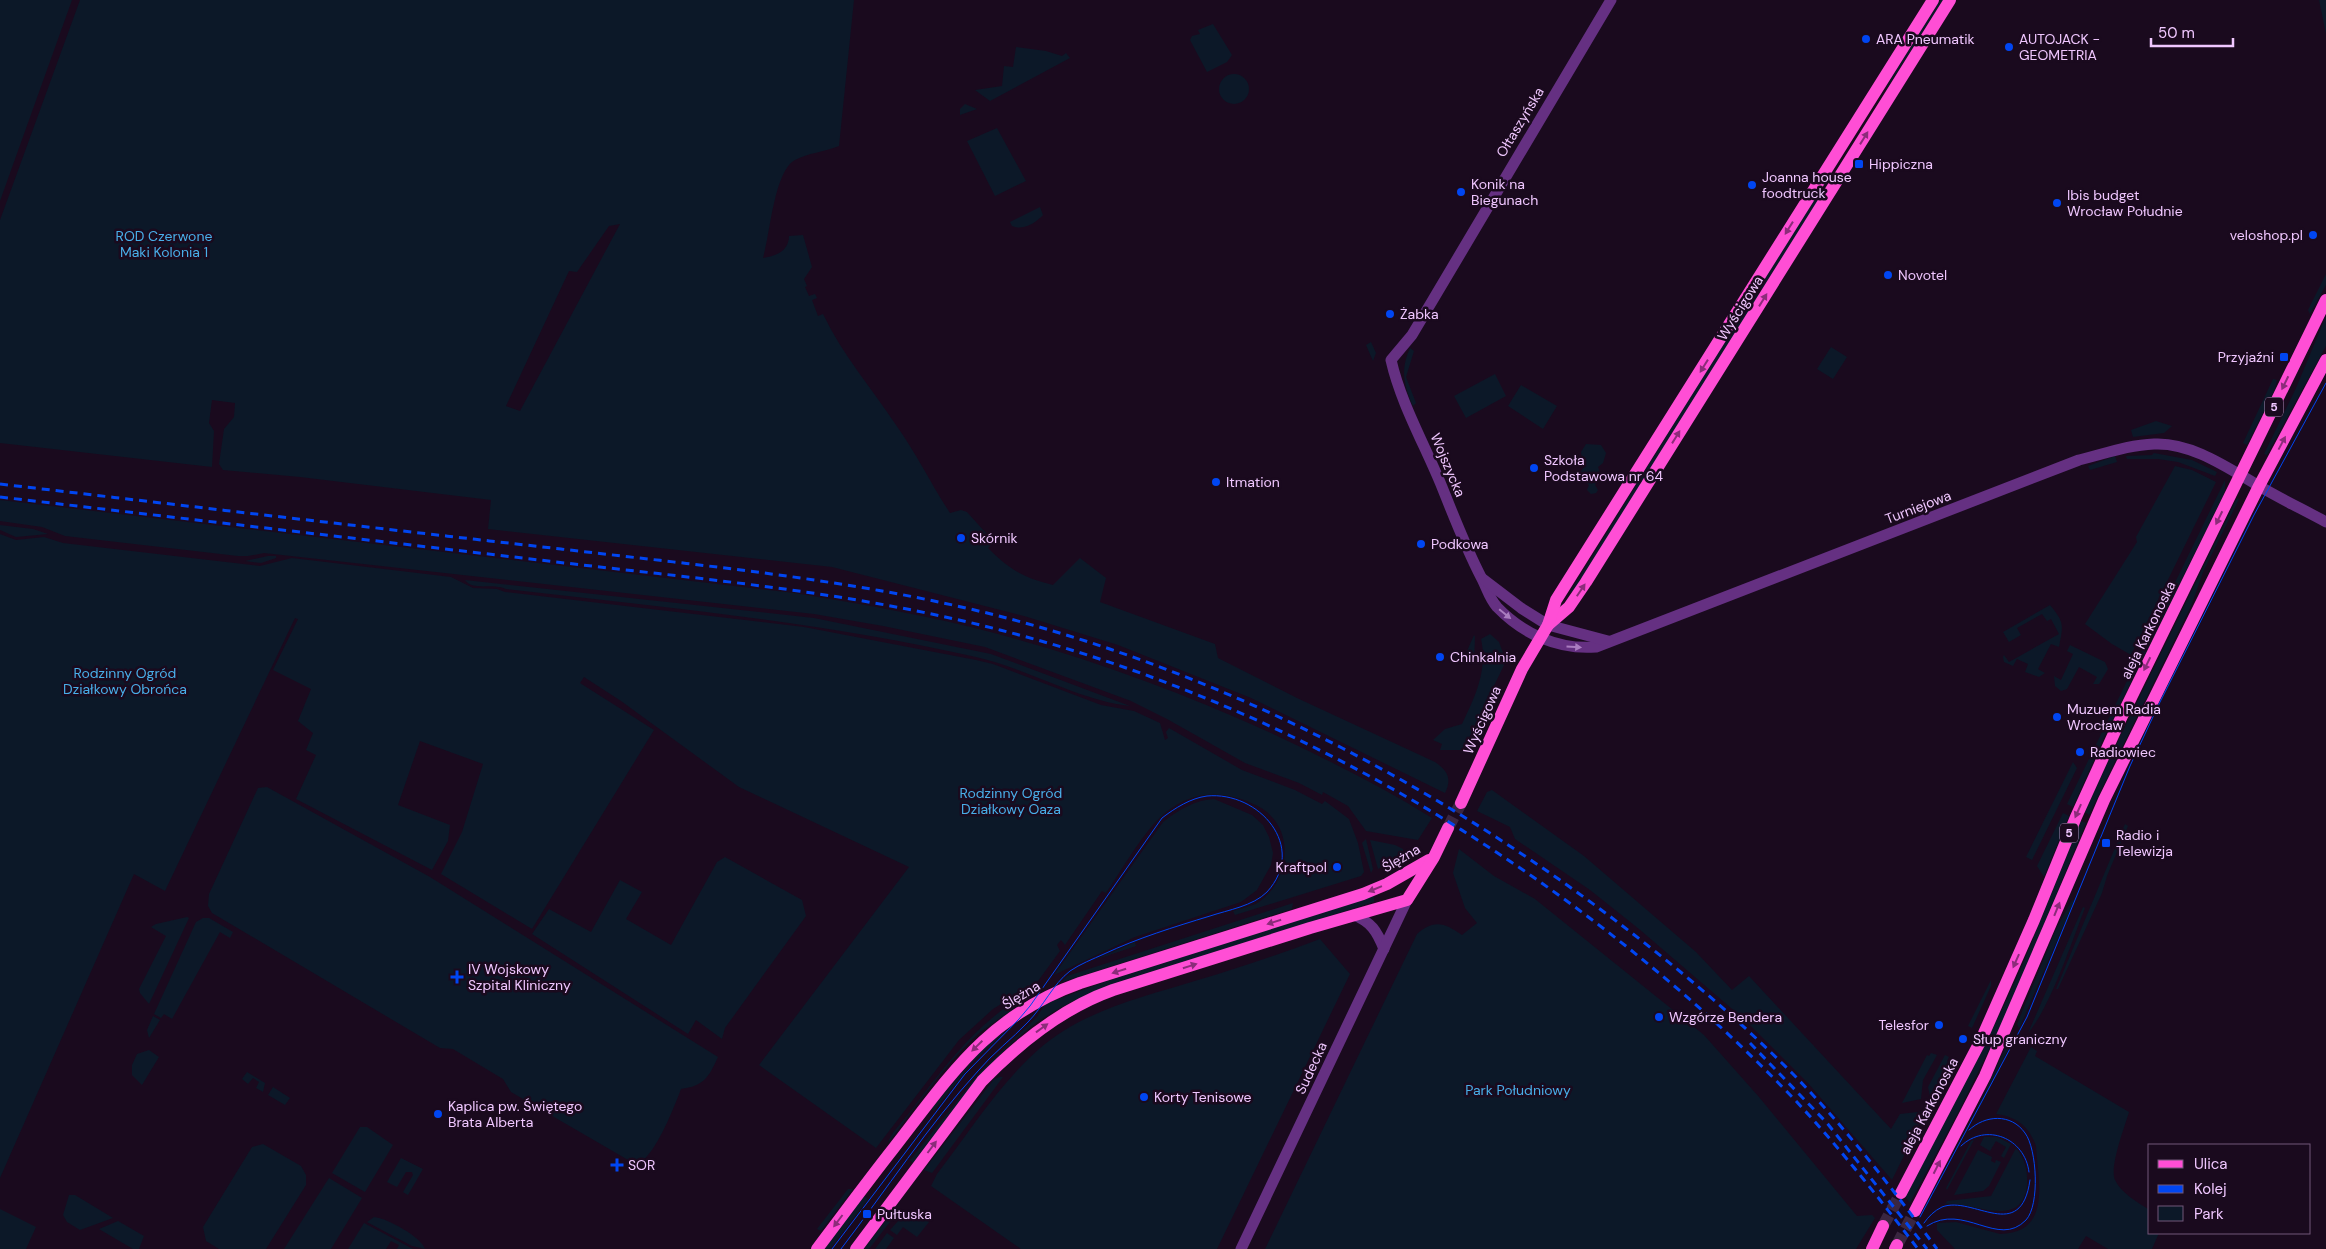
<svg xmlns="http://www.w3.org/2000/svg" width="2326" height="1249" font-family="'DM Sans',sans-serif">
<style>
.green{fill:#0c1828;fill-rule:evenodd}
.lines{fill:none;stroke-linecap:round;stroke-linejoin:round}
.major-tunnel{stroke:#3a2640;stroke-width:12;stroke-dasharray:12 6;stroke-linecap:butt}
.minor{stroke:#653082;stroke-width:11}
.major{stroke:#ff4ed5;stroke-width:12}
.tram{stroke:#0046f2;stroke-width:1}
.rail{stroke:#0046f2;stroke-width:3;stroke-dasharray:8 6;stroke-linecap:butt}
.oneway{fill:#8c2c7a}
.oneway2{fill:#aa7cc0}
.poi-dot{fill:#0046f2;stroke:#1a0a1e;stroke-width:2}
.labels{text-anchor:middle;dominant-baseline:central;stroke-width:5;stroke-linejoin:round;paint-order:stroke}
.shield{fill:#1a0a1e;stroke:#b08ebc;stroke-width:1}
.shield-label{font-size:12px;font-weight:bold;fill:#f0c7ff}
.poi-label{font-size:14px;fill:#f0c7ff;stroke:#1a0a1e;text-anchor:start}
.street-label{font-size:14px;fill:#f0c7ff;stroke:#1a0a1e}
.park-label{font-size:14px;fill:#49afe9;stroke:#1a0a1e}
</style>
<rect width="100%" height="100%" fill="#1a0a1e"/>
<g class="green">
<path d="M0 0H72L0 201Z"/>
<path d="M80 0H854L839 146C824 152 808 153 795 160 774 171 770 236 763 258 776 256 789 251 789 236L803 235 812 267 804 279 807 286 805 287 809 296 815 294 817 298 812 300 818 316 823 314C842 354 872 389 896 425 916 453 931 484 950 513L961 510 967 512 994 542 988 548C1010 570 1024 578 1053 585L1080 558 1106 578 1100 602 1215 644 1218 658 1297 698 1435 762C1448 771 1452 779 1445 793L1251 698 1118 645 1024 616 832 567 488 529 491 500 300 477 223 470 219 464 224 429 234 417 235 403 212 400 209 423 214 431 212 467 0 443V220ZM620 224 520 411 506 406 569 271 577 272 609 226Z"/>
<path d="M1940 0H1943L1885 91 1889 82Z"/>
<path d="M2319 0H2326V34Z"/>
<path d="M1213 24 1232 55 1227 62 1207 72 1190 40 1192 36 1200 34 1198 30Z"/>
<path d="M1016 47 1046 51 1062 56 1066 53 1070 58 990 101 975 90 1002 86 1004 66 1013 67Z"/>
<circle cx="1234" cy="89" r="15"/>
<path d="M965 104 977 109 960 115V109Z"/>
<path d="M997 128 1026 181 995 196 967 141Z"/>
<path d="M1815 199 1818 201 1762 289 1759 287Z"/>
<path d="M1040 207 1043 215C1036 223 1022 231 1012 226L1010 222Z"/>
<path d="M2326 274V285L2310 314 2308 310Z"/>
<path d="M1755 293 1759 295 1573 592H1570Z"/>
<path d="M2326 316V346L2267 455 2264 454 2296 388Z"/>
<path d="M1371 342 1376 353 1373 361 1366 345Z"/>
<path d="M1831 347 1847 357 1833 379 1817 369Z"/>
<path d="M1410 348 1414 351 1406 377 1416 403 1413 406C1404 385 1400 370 1410 348Z"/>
<path d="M1495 374 1506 396 1466 418 1454 396Z"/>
<path d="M2273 379 2277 380 2275 389 2247 445 2243 443Z"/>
<path d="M1521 385 1557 406 1543 429 1508 406Z"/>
<path d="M2156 421 2172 426 2164 433 2133 437 2131 430Z"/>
<path d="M1586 444 1601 445 1606 453 1603 463 1598 467 1601 476 1595 485 1598 490 1596 493 1591 494 1587 490 1589 485 1581 479V471L1586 465 1582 460 1581 452Z"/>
<path d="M2154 453 2192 460 2217 472 2215 476 2178 462 2158 459H2127L2126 456 2152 455Z"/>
<path d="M2115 456 2117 462 2090 470 2088 466Z"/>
<path d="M2175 466 2192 470 2216 482 2131 655 2112 644 2085 624 2137 542 2136 537Z"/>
<path d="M2225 480V490L2223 496 2105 735 2073 807 2067 804Z"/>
<path d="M2237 498 2239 499 2203 572 2192 604 2089 815 2085 812 2115 747Z"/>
<path d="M0 500 794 593C862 604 931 616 998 634 1092 659 1183 693 1271 733 1326 759 1381 786 1432 818L1418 840 1366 831 1348 806 1323 792 1322 795 1299 783 1245 763 1167 719 1131 701 985 647 883 626 814 614 264 553 248 556H238L65 536 42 527 0 521Z"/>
<path d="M0 525 33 529 48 534 16 537 0 530Z"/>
<path d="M0 534 16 540 44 537 63 543 260 566 292 558 451 577 473 588 497 589 505 592 804 627 976 660 993 664 1101 705 1134 711 1160 723 1165 740 1168 738 1166 732 1169 728 1242 770 1295 790 1322 804 1325 801 1349 819 1358 843 1364 872 1361 876 1235 915 1233 911C1241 908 1251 907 1259 902 1286 884 1295 839 1270 815 1264 808 1255 805 1247 801 1218 790 1190 792 1165 813 1144 830 1122 870 1106 893L1102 891 1065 945 1061 940 1057 945 1060 951 1038 981 993 1009 959 1040 876 1148 759 1065 909 867 739 787 621 701 584 677 580 683 654 730 532 929 441 874 462 832 483 764 420 741 398 805 450 825 448 841 432 870 296 799 316 755 306 750 313 733 298 721 311 689 273 670 298 619 295 618 165 891 134 874 0 1178Z"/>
<path d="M268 556H276V558L261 563 245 561Z"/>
<path d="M465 580 814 618 991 654 1130 706C1077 700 1029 669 976 657 821 622 664 607 506 589 494 583 472 591 465 580Z"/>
<path d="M2050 605C2065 623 2063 625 2059 647L2051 644 2038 669 2045 673 2039 677 2025 672 2028 664 2017 659 2013 666 2004 662 2003 657 2004 655 2009 662 2059 634 2051 619 2047 621 2042 614 2017 628 2021 635 2009 642 2003 632Z"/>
<path d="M1490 634 1499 642 1506 661 1463 750H1440L1442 744 1433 740 1445 729 1462 724C1475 697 1488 670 1481 639Z"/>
<path d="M1474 635 1475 637 1474 662 1464 658Z"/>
<path d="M2070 645 2105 662 2108 669 2099 684H2093L2097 677 2079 667 2067 689 2061 691 2055 686 2054 676 2061 680 2073 654 2067 651Z"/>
<path d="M2073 762 2077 768 2032 860 2026 857Z"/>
<path d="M267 787 430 877 718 1057C709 1077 704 1086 681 1089 675 1105 653 1163 635 1164L511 1092 503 1079 453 1049 440 1048 212 913 208 906 209 894 258 788Z"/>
<path d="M1492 790 1584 856 1696 952 1732 990 1749 976 1891 1129 1900 1114 1926 1111 1892 1180 1807 1082 1745 1020 1639 929 1590 890 1515 839 1510 827 1477 811 1487 792Z"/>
<path d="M1214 799 1252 815 1263 825 1269 837 1273 853 1271 865 1257 890 1241 902 1135 937 1054 975 1163 822C1178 810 1195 800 1214 799Z"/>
<path d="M2063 813 2069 816 2044 877 2037 866Z"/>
<path d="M2081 821 2086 823 2007 1013 1960 1109 1910 1203 1905 1197 2000 1014 2021 968Z"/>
<path d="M2125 824 2128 826 2107 876 2102 893 2058 989H2056Z"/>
<path d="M1366 839 1373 869 1371 873 1362 843Z"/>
<path d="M1370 840 1395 845 1403 849V854L1378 869Z"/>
<path d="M1459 849 1494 876 1535 899 1704 1035 1759 1097 1857 1216 1872 1215 1875 1218 1856 1249H1265L1417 934C1435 918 1446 924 1462 935L1477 923 1465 908 1453 873Z"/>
<path d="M725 857 802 900 806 916 725 1028 722 1039 696 1020 688 1034 532 934 549 909 591 932 620 880 642 892 626 919 671 945 717 862Z"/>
<path d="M1374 896V902L1118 982C1089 993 1062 1005 1036 1023 986 1060 951 1114 913 1163L910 1160 980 1072 1037 1017 1045 1004 1104 982Z"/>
<path d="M2072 900 2074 901 2019 1029 2017 1024 2056 929Z"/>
<path d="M1293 903 1292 909 1062 982 1067 976Z"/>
<path d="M2083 907 2085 908C2072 941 2050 1008 2028 1033Z"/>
<path d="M187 917 189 918 149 1004 140 993 139 989 166 936 151 927 156 924Z"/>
<path d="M203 918H209L233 932 230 938 220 932 172 1019 164 1014 161 1018 154 1014 196 922Z"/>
<path d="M1320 939 1350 974 1217 1249H1021L931 1186 937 1174C970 1131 999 1084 1039 1049 1084 1010 1143 997 1198 980 1239 968 1280 954 1320 939Z"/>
<path d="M1135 942 1136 946 1094 960Z"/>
<path d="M1991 980V986L1972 1028 1968 1026Z"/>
<path d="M1038 988C1031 1000 990 1023 975 1037 942 1068 916 1107 888 1143 890 1134 903 1121 910 1112 946 1064 982 1015 1038 988Z"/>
<path d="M153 1016 160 1020 149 1038 147 1030Z"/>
<path d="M1009 1028 971 1064 934 1111 931 1109 984 1047Z"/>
<path d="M2012 1037 2014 1038 1975 1113 2010 1038Z"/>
<path d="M2031 1047 2037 1051 2035 1056 2129 1112C2125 1126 2109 1167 2115 1180 2121 1193 2138 1203 2150 1210V1233H2159L2152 1249H2108L2086 1236 2078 1249H1955L1937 1230V1223L1956 1222 2000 1234C2052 1233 2038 1181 2036 1146 2029 1126 2017 1117 1996 1114Z"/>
<path d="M149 1050 159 1057 142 1085 132 1075V1065L137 1054Z"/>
<path d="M1931 1053 1937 1055 1923 1080 1921 1099 1902 1103 1927 1055 1929 1056Z"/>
<path d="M1945 1055 1949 1057 1947 1061 1953 1064 1931 1101 1928 1087Z"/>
<path d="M247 1072 265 1083 263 1092 256 1088 259 1082 253 1078 248 1084 242 1079Z"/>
<path d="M1000 1077H1003L932 1173 924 1170 994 1079Z"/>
<path d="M273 1087 290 1098 285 1105 268 1095Z"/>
<path d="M360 1127H367L393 1145 365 1192 332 1173Z"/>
<path d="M1984 1137H1997L2011 1144 2004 1158 2001 1156 2006 1147 1996 1141 1990 1151 1980 1145Z"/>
<path d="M1974 1140 1947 1190 1946 1188 1971 1141Z"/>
<path d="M263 1144 301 1166 306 1175V1185L266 1249H219L206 1241 203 1227 252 1147Z"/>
<path d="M2016 1148C2025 1158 2028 1172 2027 1185 2022 1232 1971 1200 1945 1204L1947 1201 1991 1196Z"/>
<path d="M1978 1150 1992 1157 1991 1161 1995 1163 1996 1160 2001 1162 1989 1186 1983 1191 1954 1195Z"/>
<path d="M401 1158 423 1169 408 1195 403 1192 413 1175 412 1172H406L397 1187 387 1182Z"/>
<path d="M329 1178 362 1198 331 1249H284Z"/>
<path d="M848 1189H853L821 1231 817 1229Z"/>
<path d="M69 1195H75L113 1218 80 1230 67 1222 63 1215Z"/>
<path d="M864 1196 868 1199 830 1249H824Z"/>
<path d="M0 1209 36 1227 26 1249H0Z"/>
<path d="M908 1210H912L929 1222 917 1237 903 1227 897 1235 890 1230Z"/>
<path d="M889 1216 893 1218 869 1249H864Z"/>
<path d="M374 1217C387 1218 421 1237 425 1249L412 1246 367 1222Z"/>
<path d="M118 1221 144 1236 139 1249H133L99 1229Z"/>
<path d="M364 1223 413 1249H397L399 1245 391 1241 386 1249H348Z"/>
<path d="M887 1233 894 1238 886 1249H875Z"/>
</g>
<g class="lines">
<g class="major-tunnel">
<path d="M1448 828 1461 803"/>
<path d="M1883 1226 1901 1193"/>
<path d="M1897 1245 1915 1211"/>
</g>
<g class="minor">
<path d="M1611 0 1412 335 1391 360C1401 404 1425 445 1442 487 1454 517 1466 548 1481 577 1487 588 1489 598 1497 607 1523 634 1558 650 1596 647L2079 460C2104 454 2128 445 2154 444 2191 442 2228 468 2259 486 2281 499 2304 510 2326 522"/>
<path d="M1483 579 1521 608 1548 625 1608 641"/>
<path d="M1354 915C1371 922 1377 931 1384 949"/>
<path d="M1241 1249 1407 900"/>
</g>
<g class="major">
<path d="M1548 625 1569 607 1586 582 1950 0"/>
<path d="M1461 803 1522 669 1548 625 1556 600 1933 0"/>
<path d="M1901 1193 1981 1040 2034 920 2076 817 2121 718 2326 300"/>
<path d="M1915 1211 1985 1076 2104 800 2259 486 2326 360"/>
<path d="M817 1249C842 1216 867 1182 893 1149 950 1076 987 1016 1080 983L1363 894 1387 884 1429 860"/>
<path d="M856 1249 982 1081C1019 1043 1062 1008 1113 990L1310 928 1407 900 1434 857 1448 828"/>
<path d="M1872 1249 1883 1226"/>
<path d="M1895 1249 1897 1245"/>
</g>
<g class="tram">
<path d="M1961 1146C1986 1122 2025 1138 2029 1172"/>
<path d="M1920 1217 2027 1017 2130 766 2159 704 2254 515 2326 383"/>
<path d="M1924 1223C1929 1216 1934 1211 1942 1207 1973 1195 2021 1245 2030 1180"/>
<path d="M1927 1226C1964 1202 1998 1249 2026 1220 2040 1205 2037 1149 2025 1133 2011 1113 1985 1115 1969 1130"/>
<path d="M832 1249 965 1074 1019 1019 1030 1006 1162 818C1175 808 1191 798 1207 796 1259 791 1308 847 1267 892 1253 906 1228 910 1210 916 1174 927 1138 938 1104 954 1093 959 1080 964 1070 971 1053 984 1043 1007 1028 1022 1012 1039 993 1053 978 1071 928 1126 886 1190 841 1249"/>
</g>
<g class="rail">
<path d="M0 484C187 506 374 528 561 549 705 566 850 579 991 614 1198 666 1393 762 1567 885 1647 942 1723 1004 1792 1073 1845 1127 1892 1188 1937 1249"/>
<path d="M0 497C188 519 377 541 565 563 711 580 858 593 1000 630 1297 705 1583 879 1795 1100 1839 1147 1879 1198 1918 1249"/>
<path d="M1750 1043 1827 1123 1927 1249"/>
</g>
</g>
<defs><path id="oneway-solid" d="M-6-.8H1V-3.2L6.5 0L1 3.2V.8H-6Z" transform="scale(1.25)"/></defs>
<g class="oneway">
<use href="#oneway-solid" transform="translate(1864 138) rotate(-58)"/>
<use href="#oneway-solid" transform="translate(1789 228) rotate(122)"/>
<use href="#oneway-solid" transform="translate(1763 300) rotate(-58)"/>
<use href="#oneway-solid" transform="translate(1704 366) rotate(122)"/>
<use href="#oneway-solid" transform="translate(2285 383) rotate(116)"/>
<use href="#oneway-solid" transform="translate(1676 437) rotate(-58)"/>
<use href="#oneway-solid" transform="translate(2282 443) rotate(-62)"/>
<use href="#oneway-solid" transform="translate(2219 518) rotate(116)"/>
<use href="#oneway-solid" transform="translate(1581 590) rotate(-56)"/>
<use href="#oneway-solid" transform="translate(2147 664) rotate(116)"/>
<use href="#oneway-solid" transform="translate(2078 811) rotate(114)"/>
<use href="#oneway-solid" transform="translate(1375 889) rotate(158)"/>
<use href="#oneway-solid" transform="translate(2057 909) rotate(-68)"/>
<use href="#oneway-solid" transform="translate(1274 922) rotate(163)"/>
<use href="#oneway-solid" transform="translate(2016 961) rotate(114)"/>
<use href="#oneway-solid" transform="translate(1190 966) rotate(-18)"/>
<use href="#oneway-solid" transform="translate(1119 971) rotate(162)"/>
<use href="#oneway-solid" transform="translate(1042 1028) rotate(-36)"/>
<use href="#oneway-solid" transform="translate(977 1046) rotate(136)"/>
<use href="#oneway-solid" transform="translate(932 1147) rotate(-53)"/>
<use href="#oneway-solid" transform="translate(1937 1167) rotate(-63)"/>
<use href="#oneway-solid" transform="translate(838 1221) rotate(127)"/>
</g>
<g class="oneway2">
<use href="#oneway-solid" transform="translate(1505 614) rotate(39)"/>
<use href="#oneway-solid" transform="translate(1574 647) rotate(3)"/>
</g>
<g class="poi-dot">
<circle cx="1866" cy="39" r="5"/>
<circle cx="2009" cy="47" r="5"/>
<rect x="1854" y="159" width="10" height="10" rx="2.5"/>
<circle cx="1752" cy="185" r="5"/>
<circle cx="1461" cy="192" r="5"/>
<circle cx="2057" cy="203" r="5"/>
<circle cx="2313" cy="235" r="5"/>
<circle cx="1888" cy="275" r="5"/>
<circle cx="1390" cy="314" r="5"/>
<rect x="2279" y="352" width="10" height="10" rx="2.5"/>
<circle cx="1534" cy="468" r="5"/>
<circle cx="1216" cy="482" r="5"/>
<circle cx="961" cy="538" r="5"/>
<circle cx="1421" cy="544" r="5"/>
<circle cx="1440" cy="657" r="5"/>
<circle cx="2057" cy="717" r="5"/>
<circle cx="2080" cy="752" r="5"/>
<rect x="2101" y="838" width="10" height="10" rx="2.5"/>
<circle cx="1337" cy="867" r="5"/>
<path d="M454.5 969.5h5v5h5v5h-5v5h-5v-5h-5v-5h5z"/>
<circle cx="1659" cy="1017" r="5"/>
<circle cx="1939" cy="1025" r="5"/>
<circle cx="1963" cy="1039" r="5"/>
<circle cx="1144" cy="1097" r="5"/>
<circle cx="438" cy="1114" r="5"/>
<path d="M614.5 1157.5h5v5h5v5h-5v5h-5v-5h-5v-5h5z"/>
<rect x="862" y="1209" width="10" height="10" rx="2.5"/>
</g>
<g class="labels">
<g class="shield">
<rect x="2265" y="397.5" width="18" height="19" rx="4"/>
<rect x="2060" y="823.5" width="18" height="19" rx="4"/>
</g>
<g class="shield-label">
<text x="2274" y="407">5</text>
<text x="2069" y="833">5</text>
</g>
<g class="poi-label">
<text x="1876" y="39">ARA Pneumatik</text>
<text x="2019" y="39">AUTOJACK -<tspan x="2019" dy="16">GEOMETRIA</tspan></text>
<text x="1869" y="164">Hippiczna</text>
<text x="1762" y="177">Joanna house<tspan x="1762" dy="16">foodtruck</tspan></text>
<text x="1471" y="184">Konik na<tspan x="1471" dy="16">Biegunach</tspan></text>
<text x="2067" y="195">Ibis budget<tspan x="2067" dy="16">Wrocław Południe</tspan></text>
<text x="2303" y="235" text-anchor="end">veloshop.pl</text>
<text x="1898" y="275">Novotel</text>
<text x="1400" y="314">Żabka</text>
<text x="2274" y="357" text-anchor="end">Przyjaźni</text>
<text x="1544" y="460">Szkoła<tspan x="1544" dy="16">Podstawowa nr 64</tspan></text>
<text x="1226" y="482">Itmation</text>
<text x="971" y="538">Skórnik</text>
<text x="1431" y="544">Podkowa</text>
<text x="1450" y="657">Chinkalnia</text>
<text x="2067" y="709">Muzuem Radia<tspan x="2067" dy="16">Wrocław</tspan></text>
<text x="2090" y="752">Radiowiec</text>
<text x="2116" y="835">Radio i<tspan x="2116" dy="16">Telewizja</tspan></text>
<text x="1327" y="867" text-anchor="end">Kraftpol</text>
<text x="468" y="969">IV Wojskowy<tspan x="468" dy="16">Szpital Kliniczny</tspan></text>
<text x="1669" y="1017">Wzgórze Bendera</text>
<text x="1929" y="1025" text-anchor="end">Telesfor</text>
<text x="1973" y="1039">Słup graniczny</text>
<text x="1154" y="1097">Korty Tenisowe</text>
<text x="448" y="1106">Kaplica pw. Świętego<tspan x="448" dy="16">Brata Alberta</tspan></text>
<text x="628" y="1165">SOR</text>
<text x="877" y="1214">Pułtuska</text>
</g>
<g class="street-label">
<text transform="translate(1520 122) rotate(-59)">Ołtaszyńska</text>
<text transform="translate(1740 308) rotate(-58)">Wyścigowa</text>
<text transform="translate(1448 465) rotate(67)">Wojszycka</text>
<text transform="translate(1918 507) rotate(-21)">Turniejowa</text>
<text transform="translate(2148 630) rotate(-64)">aleja Karkonoska</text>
<text transform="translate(1482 720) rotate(-66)">Wyścigowa</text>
<text transform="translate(1401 858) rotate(-30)">Ślężna</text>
<text transform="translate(1021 995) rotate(-31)">Ślężna</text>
<text transform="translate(1311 1068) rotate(-65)">Sudecka</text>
<text transform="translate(1929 1106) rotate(-62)">aleja Karkonoska</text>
</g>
<g class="park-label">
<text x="164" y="236">ROD Czerwone<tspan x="164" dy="16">Maki Kolonia 1</tspan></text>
<text x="125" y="673">Rodzinny Ogród<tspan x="125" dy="16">Działkowy Obrońca</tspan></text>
<text x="1011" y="793">Rodzinny Ogród<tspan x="1011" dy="16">Działkowy Oaza</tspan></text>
<text x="1518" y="1090">Park Południowy</text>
</g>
</g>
<rect x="2148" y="1144" width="162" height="90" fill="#1a0a1e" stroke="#705678"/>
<rect x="2158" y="1160" width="25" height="8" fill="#ff4ed5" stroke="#705678"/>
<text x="2194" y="1169" font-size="15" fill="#f0c7ff">Ulica</text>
<rect x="2158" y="1185" width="25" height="8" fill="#0046f2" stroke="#705678"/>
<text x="2194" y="1194" font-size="15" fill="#f0c7ff">Kolej</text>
<rect x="2158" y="1206" width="25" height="15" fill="#0c1828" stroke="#705678"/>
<text x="2194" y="1219" font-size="15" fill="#f0c7ff">Park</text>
<path d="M2151 38v8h82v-8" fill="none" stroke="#f0c7ff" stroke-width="2.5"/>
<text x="2158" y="38" font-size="15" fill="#f0c7ff" stroke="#1a0a1e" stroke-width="4" paint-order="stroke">50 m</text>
</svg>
